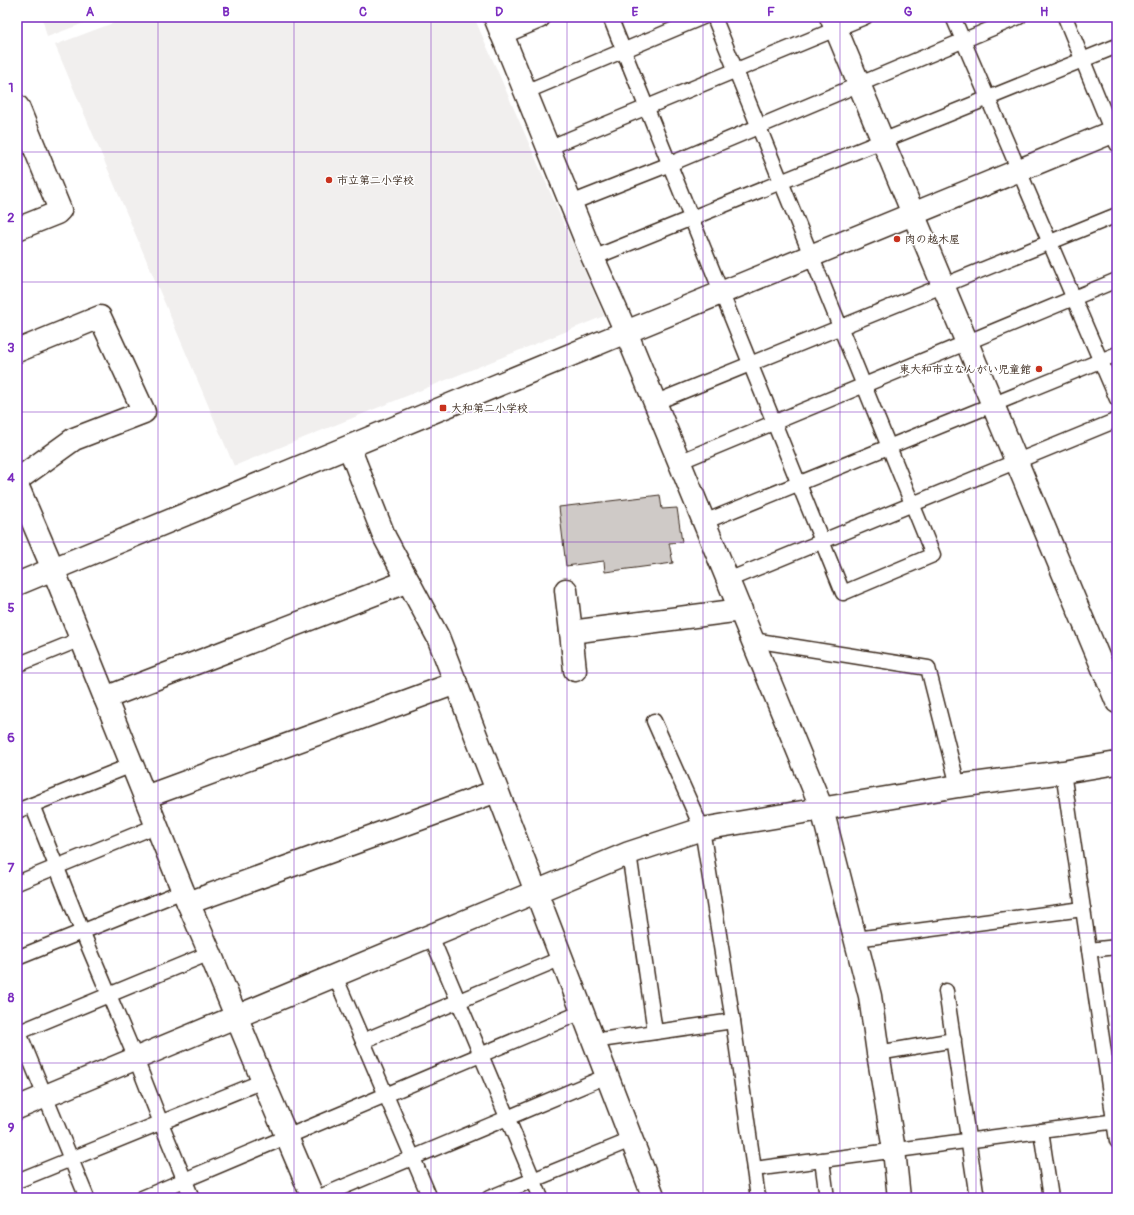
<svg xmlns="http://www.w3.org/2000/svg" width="1134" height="1215" font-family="Pangolin,'Klee One',sans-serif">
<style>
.built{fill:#f1efee}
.building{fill:#cfcac7;stroke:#3b2a1e}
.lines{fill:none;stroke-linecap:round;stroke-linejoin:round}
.service-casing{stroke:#3b2a1e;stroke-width:17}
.minor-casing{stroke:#3b2a1e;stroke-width:25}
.tertiary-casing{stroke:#3b2a1e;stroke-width:25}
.service{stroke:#fff;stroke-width:14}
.minor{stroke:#fff;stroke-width:22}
.tertiary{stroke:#fff;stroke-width:22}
.grid{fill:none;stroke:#7b2cbf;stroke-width:1;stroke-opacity:0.55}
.poi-dot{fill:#c8321e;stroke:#fff;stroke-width:1.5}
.labels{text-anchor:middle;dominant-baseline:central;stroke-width:3;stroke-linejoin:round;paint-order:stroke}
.poi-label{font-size:11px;font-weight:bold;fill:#3b2a1e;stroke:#fff;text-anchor:start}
.neatline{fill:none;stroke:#7b2cbf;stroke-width:1.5}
.grid-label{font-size:13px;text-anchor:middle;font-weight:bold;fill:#7b2cbf}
</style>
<rect width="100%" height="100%" fill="#fff"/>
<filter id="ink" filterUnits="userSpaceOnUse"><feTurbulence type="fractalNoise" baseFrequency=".025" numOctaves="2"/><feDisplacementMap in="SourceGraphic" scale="8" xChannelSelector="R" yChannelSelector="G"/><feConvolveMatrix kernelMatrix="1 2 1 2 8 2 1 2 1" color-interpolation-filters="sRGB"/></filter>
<g filter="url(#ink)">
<g class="built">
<path d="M42 17H100L47 37Z"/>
<path d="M129 17H474L604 316 234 466 55 45Z"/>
</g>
<path class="building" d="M660 495 662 509 677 508 682 542 669 543 673 563 605 572 604 561 566 566 559 507Z"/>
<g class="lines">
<g class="service-casing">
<g id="service">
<path d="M610 17 843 593 933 555 714 17"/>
<path d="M953 17 1117 399"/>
<path d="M1065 17 1117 144"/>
<path d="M525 92 703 17"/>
<path d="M548 148 865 17"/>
<path d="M571 203 670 164 1019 17"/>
<path d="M593 258 1117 46"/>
<path d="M654 403 1117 215"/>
<path d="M679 462 1117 280"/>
<path d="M704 522 1117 354"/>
<path d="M728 580 1117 420"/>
<path d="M753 640 928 668 958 786"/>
<path d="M17 665 81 639"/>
<path d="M654 721 702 829 733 1021 758 1198"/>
<path d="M1063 772 1117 1141"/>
<path d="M32 805 82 931 136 1059 161 1123 192 1198"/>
<path d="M17 811 132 765"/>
<path d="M629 853 655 1032"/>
<path d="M17 883 156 826"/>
<path d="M431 936 541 1198"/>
<path d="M856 939 1083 909"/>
<path d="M1089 950 1117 947"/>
<path d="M17 958 183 891"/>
<path d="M335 976 430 1198"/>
<path d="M946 991 977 1198"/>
<path d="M17 1028 87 1198"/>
<path d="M17 1033 210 953"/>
<path d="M363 1041 562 958"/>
<path d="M593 1041 733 1021"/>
<path d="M878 1053 954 1040"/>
<path d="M1041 1131 1051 1198"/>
<path d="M822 1160 827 1198"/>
<path d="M754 1169 1117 1121"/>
<path d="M17 1181 263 1081"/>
<path d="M142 1198 582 1012"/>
<path d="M317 1198 607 1076"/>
<path d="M489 1198 631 1140"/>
</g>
</g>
<g class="minor-casing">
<g id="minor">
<path d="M495 17 593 258 626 332 822 809 870 996 878 1053 894 1150 899 1198"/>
<path d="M831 17C927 245 1021 474 1117 702"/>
<path d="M501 33 539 17"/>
<path d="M17 106 18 107 60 210 57 213 17 229"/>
<path d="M17 351 100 317 144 412 74 439 17 480"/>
<path d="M349 447 385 538 438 637 654 1198"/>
<path d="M17 485 53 569 183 891 210 953 263 1081 313 1198"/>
<path d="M566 590 571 632 575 670"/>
<path d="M571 632 741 610"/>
<path d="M105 698 408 581"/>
<path d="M145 797 456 683"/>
<path d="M188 903 497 791"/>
<path d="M17 1108 629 853 702 829 958 786 1063 772 1117 763"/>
</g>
</g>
<g class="tertiary-casing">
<path id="tertiary" d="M17 584 626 332 1117 130"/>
</g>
<use href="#service" class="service"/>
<use href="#minor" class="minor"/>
<use href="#tertiary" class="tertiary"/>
</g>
</g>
<path class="grid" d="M158 17V1198M294 17V1198M431 17V1198M567 17V1198M703 17V1198M840 17V1198M976 17V1198M17 152H1117M17 282H1117M17 412H1117M17 542H1117M17 673H1117M17 803H1117M17 933H1117M17 1063H1117"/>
<g class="poi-dot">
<circle cx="329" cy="180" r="4"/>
<circle cx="897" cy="239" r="4"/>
<circle cx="1039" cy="369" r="4"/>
<rect x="439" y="404" width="8" height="8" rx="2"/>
</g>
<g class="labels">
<g class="poi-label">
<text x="337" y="180">市立第二小学校</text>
<text x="905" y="239">肉の越木屋</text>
<text x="1031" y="369" text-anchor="end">東大和市立なんがい児童館</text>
<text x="451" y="408">大和第二小学校</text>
</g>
</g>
<rect width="1134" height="1215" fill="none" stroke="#fff" stroke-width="44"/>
<rect x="22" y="22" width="1090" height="1171" class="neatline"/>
<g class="grid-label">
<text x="90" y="16">A</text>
<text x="226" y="16">B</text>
<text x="363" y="16">C</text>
<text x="499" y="16">D</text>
<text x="635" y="16">E</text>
<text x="771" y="16">F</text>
<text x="908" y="16">G</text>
<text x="1044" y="16">H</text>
<text x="11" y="92">1</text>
<text x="11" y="222">2</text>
<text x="11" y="352">3</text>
<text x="11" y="482">4</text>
<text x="11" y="612">5</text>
<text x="11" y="742">6</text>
<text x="11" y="872">7</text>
<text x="11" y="1002">8</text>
<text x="11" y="1132">9</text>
</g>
</svg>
